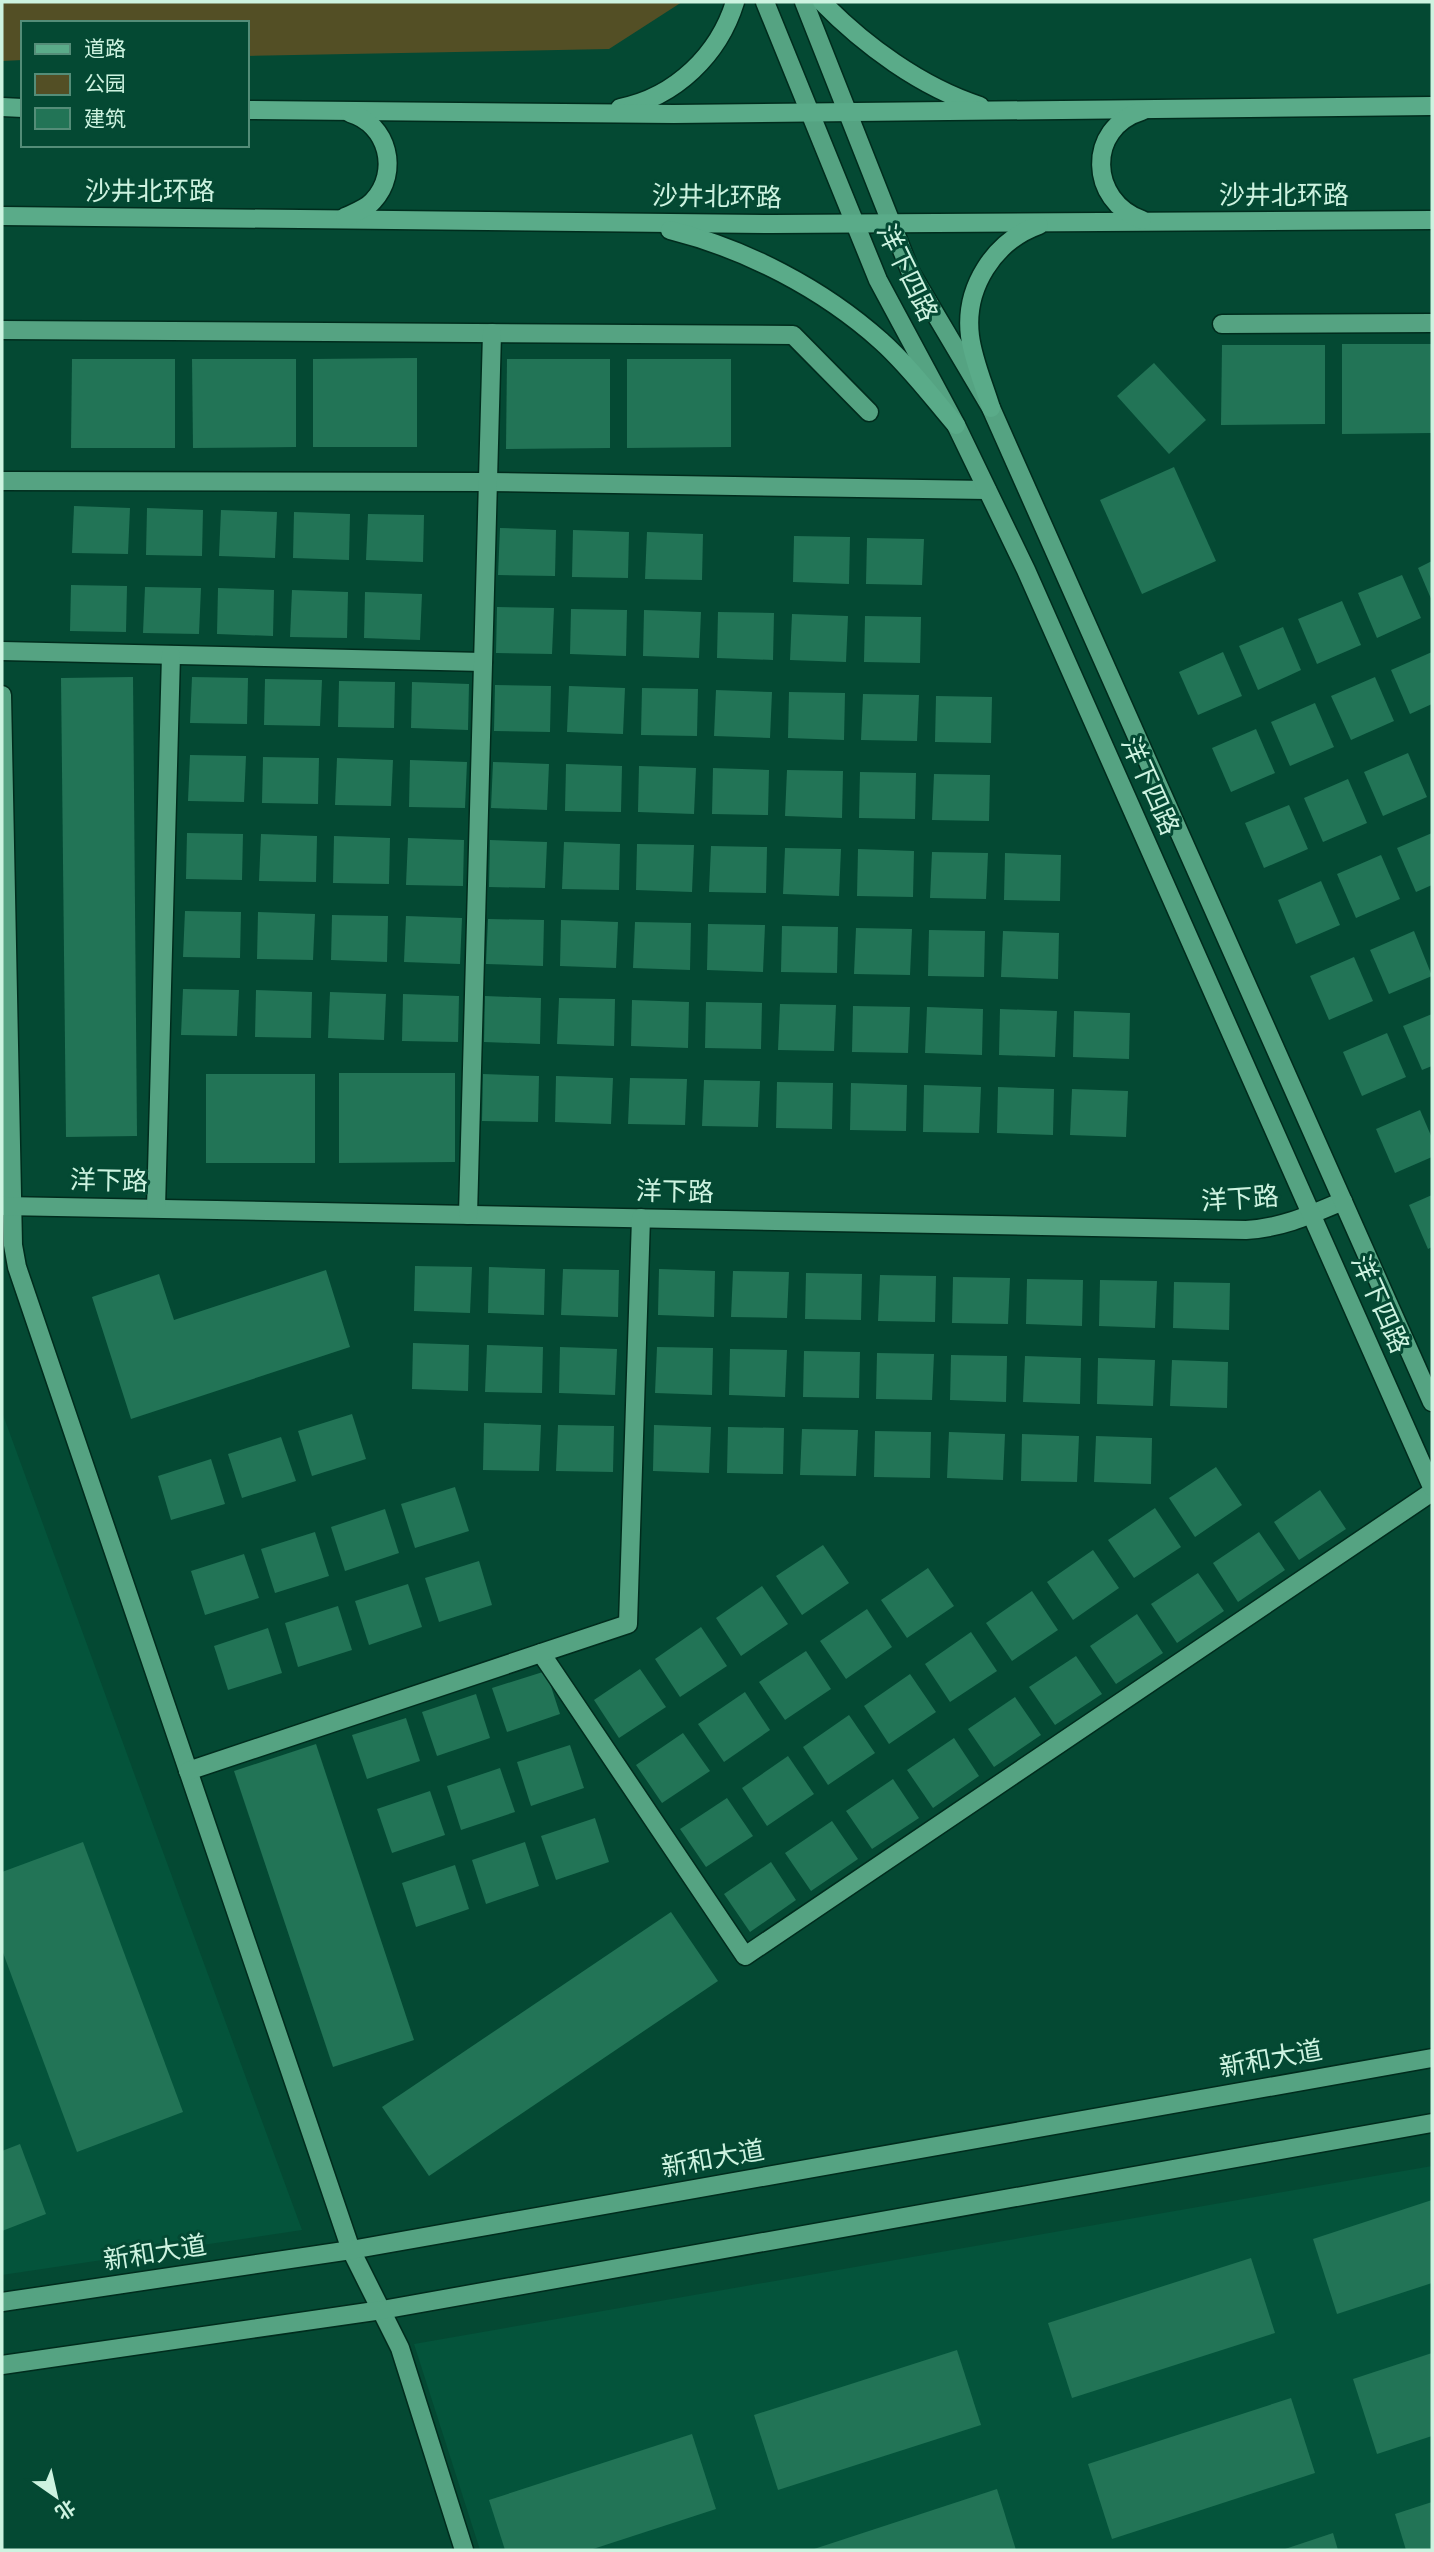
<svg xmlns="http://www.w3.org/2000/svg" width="1434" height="2552" font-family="Karla,'Noto Sans SC',sans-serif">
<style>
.built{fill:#04543b}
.green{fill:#534f25}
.building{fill:#227456}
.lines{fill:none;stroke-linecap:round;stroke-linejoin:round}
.minor-casing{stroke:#002c1d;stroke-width:21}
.tertiary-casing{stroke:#002c1d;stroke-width:21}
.secondary-casing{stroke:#002c1d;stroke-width:21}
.primary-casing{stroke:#002c1d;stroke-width:21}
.minor{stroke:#55a382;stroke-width:18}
.tertiary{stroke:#55a382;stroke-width:18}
.secondary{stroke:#55a382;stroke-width:18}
.primary{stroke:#5aab89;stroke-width:18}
.labels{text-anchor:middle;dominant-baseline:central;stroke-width:6;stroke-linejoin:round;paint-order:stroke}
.street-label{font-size:26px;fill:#cdf3e0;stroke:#044933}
</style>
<rect width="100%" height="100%" fill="#044933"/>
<g class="built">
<path d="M2 1412 138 1784 302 2230 2 2275Z"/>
<path d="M1432 2166V2550H480L414 2344Z"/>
</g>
<path class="green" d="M2 2H682L609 49 247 56V23H23V60L2 61Z"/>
<g class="building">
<path d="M1342 344H1432V433L1342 434Z"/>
<path d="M1222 345H1325V424L1221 425Z"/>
<path d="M417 358V447H313V359Z"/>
<path d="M72 359H175V448H71Z"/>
<path d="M192 359H296V447L193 448Z"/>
<path d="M507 359H610V448L506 449Z"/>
<path d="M627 359H731V447L627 448Z"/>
<path d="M1154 363 1206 420 1169 454 1117 396Z"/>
<path d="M1174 467 1216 561 1142 594 1100 500Z"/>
<path d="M74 506 130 508 128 554 72 553Z"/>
<path d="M147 508 203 510 202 556 146 555Z"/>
<path d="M221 510 277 512 275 558 219 556Z"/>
<path d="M294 512 350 514 349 560 293 558Z"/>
<path d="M368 514 424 515 423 562 366 560Z"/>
<path d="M500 528 556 530 555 576 498 575Z"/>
<path d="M573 530 629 532 628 578 572 577Z"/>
<path d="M647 532 703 534 702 580 645 579Z"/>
<path d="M794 536 850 537 849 584 793 582Z"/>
<path d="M867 538 924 539 922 585 866 584Z"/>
<path d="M1432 561V601L1418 568Z"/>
<path d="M1402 575 1421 618 1377 638 1358 593Z"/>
<path d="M71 585 127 586 126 632 70 631Z"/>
<path d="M145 587 201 588 199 634 143 633Z"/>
<path d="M218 588 274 590 273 636 217 634Z"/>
<path d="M292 590 348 592 347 638 290 637Z"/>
<path d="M365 592 422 594 420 640 364 638Z"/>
<path d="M1342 601 1361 645 1317 664 1298 619Z"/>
<path d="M497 607 554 608 552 654 496 653Z"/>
<path d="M571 609 627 610 626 656 570 654Z"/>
<path d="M644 610 701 612 699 658 643 656Z"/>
<path d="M718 612 774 613 773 660 717 658Z"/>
<path d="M792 614 848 616 846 662 790 660Z"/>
<path d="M865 616 921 617 920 663 864 662Z"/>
<path d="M1283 627 1301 670 1258 690 1239 646Z"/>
<path d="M1223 652 1242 696 1198 715 1179 672Z"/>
<path d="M1432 652V704L1410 714 1391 670Z"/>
<path d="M133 677 137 1136 66 1137 61 678Z"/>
<path d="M192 677 248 678 247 724 190 723Z"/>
<path d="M1375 677 1394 721 1351 740 1331 696Z"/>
<path d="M265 679 322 680 320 726 264 725Z"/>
<path d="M339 681 395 682 394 728 338 727Z"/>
<path d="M412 682 469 684 468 730 411 728Z"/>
<path d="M495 685 551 686 550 732 494 731Z"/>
<path d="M569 686 625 688 623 734 567 732Z"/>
<path d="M642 688 698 689 697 736 641 735Z"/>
<path d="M716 690 772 692 770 738 714 736Z"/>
<path d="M789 692 845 693 844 740 788 738Z"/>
<path d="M863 694 919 695 917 741 861 740Z"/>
<path d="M936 696 992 697 991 743 935 742Z"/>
<path d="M1315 703 1334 747 1290 766 1271 722Z"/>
<path d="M1256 729 1275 773 1231 792 1212 748Z"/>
<path d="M1408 753 1427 797 1383 816 1364 772Z"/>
<path d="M190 755 246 756 244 802 188 801Z"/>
<path d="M263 757 319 758 318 804 262 803Z"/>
<path d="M337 758 393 760 391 806 335 805Z"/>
<path d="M410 760 467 762 465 808 409 807Z"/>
<path d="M493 762 549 764 547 810 491 808Z"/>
<path d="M566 764 622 766 621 812 565 811Z"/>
<path d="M639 766 696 768 694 814 638 812Z"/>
<path d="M713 768 769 770 768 815 712 814Z"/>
<path d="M787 770 843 771 842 818 785 816Z"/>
<path d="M860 772 916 773 915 819 859 818Z"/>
<path d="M934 774 990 775 989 821 932 820Z"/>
<path d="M1348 779 1367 823 1323 842 1304 798Z"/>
<path d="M1289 805 1308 849 1264 868 1245 823Z"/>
<path d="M187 833 243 834 242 880 186 879Z"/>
<path d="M1432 833V885L1416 892 1397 848Z"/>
<path d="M261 834 317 836 316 882 259 881Z"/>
<path d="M334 836 390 838 389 884 333 883Z"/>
<path d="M408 838 464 840 463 886 406 885Z"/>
<path d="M490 840 547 842 545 888 489 887Z"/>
<path d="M564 842 620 844 619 890 562 889Z"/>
<path d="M637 844 694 845 692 892 636 890Z"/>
<path d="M711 846 767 847 766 893 709 892Z"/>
<path d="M785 848 841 849 839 896 783 894Z"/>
<path d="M858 849 914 851 913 897 857 896Z"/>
<path d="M932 852 988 853 986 899 930 898Z"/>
<path d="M1005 853 1061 855 1060 901 1004 900Z"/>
<path d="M1381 855 1400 899 1356 918 1337 874Z"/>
<path d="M1321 881 1340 925 1296 944 1278 900Z"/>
<path d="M185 911 241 912 240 958 183 957Z"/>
<path d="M258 912 315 914 313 960 257 959Z"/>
<path d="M332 915 388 916 387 962 331 960Z"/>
<path d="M406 916 462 918 460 964 404 962Z"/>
<path d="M488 919 544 920 543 966 486 964Z"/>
<path d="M561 920 618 922 616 968 560 966Z"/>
<path d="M635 922 691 923 690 970 633 968Z"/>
<path d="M708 924 765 925 763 972 707 970Z"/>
<path d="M782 926 838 927 837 973 781 972Z"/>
<path d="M856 928 912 929 910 975 854 974Z"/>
<path d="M929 930 985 931 984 977 928 976Z"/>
<path d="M1003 931 1059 933 1058 979 1001 977Z"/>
<path d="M1414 931 1432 976 1389 994 1370 950Z"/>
<path d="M1354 957 1373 1001 1329 1020 1310 976Z"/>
<path d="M183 989 239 990 237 1036 181 1035Z"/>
<path d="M256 990 312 992 311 1038 255 1037Z"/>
<path d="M330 992 386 994 384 1040 328 1038Z"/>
<path d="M403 994 459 996 458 1042 402 1041Z"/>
<path d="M485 996 541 998 540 1044 484 1042Z"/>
<path d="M559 998 615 999 614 1046 557 1044Z"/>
<path d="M632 1000 689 1002 688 1048 631 1046Z"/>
<path d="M706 1002 762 1003 761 1049 705 1048Z"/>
<path d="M780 1004 836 1005 834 1051 778 1050Z"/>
<path d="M853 1006 910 1007 908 1053 852 1052Z"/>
<path d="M927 1007 983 1009 982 1055 925 1053Z"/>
<path d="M1000 1009 1057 1011 1055 1057 999 1055Z"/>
<path d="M1074 1011 1130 1013 1129 1059 1073 1057Z"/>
<path d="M1432 1014V1066L1422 1070 1403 1026Z"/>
<path d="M1387 1033 1406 1077 1362 1096 1343 1052Z"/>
<path d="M339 1073H455V1162L339 1163Z"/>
<rect x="206" y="1074" width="109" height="89"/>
<path d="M483 1074 539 1076 538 1122 482 1121Z"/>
<path d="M556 1076 613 1078 611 1124 555 1122Z"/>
<path d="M630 1078 687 1079 685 1125 628 1124Z"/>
<path d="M704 1080 760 1081 758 1127 702 1126Z"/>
<path d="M777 1082 833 1083 832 1129 776 1128Z"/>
<path d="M851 1083 907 1085 906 1131 850 1130Z"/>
<path d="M924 1085 981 1087 979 1133 923 1132Z"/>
<path d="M998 1087 1054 1089 1053 1135 997 1133Z"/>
<path d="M1072 1089 1128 1091 1126 1137 1070 1135Z"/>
<path d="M1420 1110 1432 1138V1157L1395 1173 1376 1129Z"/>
<path d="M1432 1195V1247L1428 1249 1409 1205Z"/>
<path d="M415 1266 472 1267 470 1313 414 1311Z"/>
<path d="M489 1267 545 1269 544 1315 488 1313Z"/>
<path d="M563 1269 619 1270 618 1317 561 1315Z"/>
<path d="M659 1269 715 1271 714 1317 658 1315Z"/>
<path d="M326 1270 350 1347 131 1419 92 1297 159 1274 174 1320Z"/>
<path d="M733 1271 789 1272 787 1318 731 1317Z"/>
<path d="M806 1273 862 1274 861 1320 805 1319Z"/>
<path d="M880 1275 936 1276 935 1322 878 1321Z"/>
<path d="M953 1277 1010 1278 1008 1324 952 1323Z"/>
<path d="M1027 1279 1083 1280 1082 1326 1026 1324Z"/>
<path d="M1100 1280 1157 1281 1155 1328 1099 1326Z"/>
<path d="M1174 1282 1230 1283 1229 1330 1173 1328Z"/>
<path d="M413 1343 469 1345 468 1391 412 1389Z"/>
<path d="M487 1345 543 1347 542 1393 485 1392Z"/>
<path d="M560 1347 617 1349 615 1395 559 1393Z"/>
<path d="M657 1347 713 1348 712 1395 655 1393Z"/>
<path d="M730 1349 787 1350 785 1397 729 1395Z"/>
<path d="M804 1351 860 1352 859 1398 803 1397Z"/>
<path d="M877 1353 934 1354 932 1400 876 1399Z"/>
<path d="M951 1355 1007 1356 1006 1402 950 1400Z"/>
<path d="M1025 1356 1081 1358 1080 1404 1023 1402Z"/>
<path d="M1098 1358 1155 1360 1153 1406 1097 1404Z"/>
<path d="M1172 1360 1228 1362 1227 1408 1170 1406Z"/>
<path d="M352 1414 366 1459 312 1476 298 1431Z"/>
<path d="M484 1423 541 1425 539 1471 483 1470Z"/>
<path d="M558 1425 614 1426 613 1472 556 1471Z"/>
<path d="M654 1425 711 1427 709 1473 653 1471Z"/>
<path d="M728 1427 784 1428 783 1474 727 1473Z"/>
<path d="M802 1429 858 1430 856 1476 800 1475Z"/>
<path d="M875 1431 931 1432 930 1478 874 1477Z"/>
<path d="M949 1432 1005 1434 1003 1480 947 1478Z"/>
<path d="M1022 1434 1079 1436 1077 1482 1021 1481Z"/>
<path d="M1096 1436 1152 1438 1151 1484 1094 1482Z"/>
<path d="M281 1437 296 1481 242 1498 228 1454Z"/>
<path d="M211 1459 225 1504 171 1520 158 1476Z"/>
<path d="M1216 1467 1242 1505 1195 1537 1169 1498Z"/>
<path d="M455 1487 469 1531 415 1548 401 1504Z"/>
<path d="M1320 1490 1346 1529 1299 1560 1274 1522Z"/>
<path d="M1155 1508 1181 1547 1134 1578 1108 1540Z"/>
<path d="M385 1509 399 1553 345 1571 331 1527Z"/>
<path d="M315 1532 329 1576 275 1593 261 1549Z"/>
<path d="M1259 1532 1285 1570 1238 1602 1213 1563Z"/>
<path d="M823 1545 849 1583 802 1615 776 1576Z"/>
<path d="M1093 1550 1119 1588 1073 1620 1047 1582Z"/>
<path d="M244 1554 259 1598 205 1615 191 1571Z"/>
<path d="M479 1561 492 1605 439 1622 425 1578Z"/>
<path d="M928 1568 954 1606 907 1638 881 1600Z"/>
<path d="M1198 1573 1224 1611 1177 1643 1151 1604Z"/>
<path d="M408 1584 422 1627 369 1645 355 1601Z"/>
<path d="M762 1586 788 1624 741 1656 716 1618Z"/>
<path d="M1032 1591 1058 1630 1012 1661 986 1623Z"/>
<path d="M338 1606 352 1650 298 1667 285 1623Z"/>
<path d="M867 1609 892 1647 846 1679 820 1641Z"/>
<path d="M1137 1614 1163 1653 1116 1684 1090 1646Z"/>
<path d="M701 1627 727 1666 680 1697 655 1659Z"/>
<path d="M268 1628 282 1673 228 1690 214 1646Z"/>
<path d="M971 1632 997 1671 950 1702 925 1664Z"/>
<path d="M806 1651 831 1689 785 1720 759 1682Z"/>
<path d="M1076 1656 1102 1694 1055 1725 1029 1687Z"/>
<path d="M640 1669 666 1707 619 1738 594 1700Z"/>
<path d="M546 1671 560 1714 507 1732 492 1688Z"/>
<path d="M910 1674 936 1712 889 1744 864 1706Z"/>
<path d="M745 1692 770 1730 724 1762 698 1724Z"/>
<path d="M476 1694 490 1738 437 1756 422 1712Z"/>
<path d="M1015 1697 1041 1735 994 1767 968 1729Z"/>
<path d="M849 1715 875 1753 828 1785 803 1747Z"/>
<path d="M406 1718 420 1761 367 1779 352 1735Z"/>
<path d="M683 1733 710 1771 662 1803 636 1765Z"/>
<path d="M954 1738 979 1776 933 1808 907 1770Z"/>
<path d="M316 1744 414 2040 333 2067 234 1771Z"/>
<path d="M570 1745 584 1788 531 1806 517 1762Z"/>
<path d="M788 1756 814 1794 767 1826 742 1788Z"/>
<path d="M500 1768 515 1812 461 1830 447 1786Z"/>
<path d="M893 1779 919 1818 872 1849 846 1811Z"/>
<path d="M430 1791 445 1835 392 1853 377 1809Z"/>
<path d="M727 1798 753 1836 706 1867 680 1829Z"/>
<path d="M595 1818 609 1862 556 1880 541 1836Z"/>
<path d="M832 1821 858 1859 811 1891 785 1853Z"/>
<path d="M83 1842 183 2112 77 2152 2 1950V1872Z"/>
<path d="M525 1842 539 1886 486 1904 472 1860Z"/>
<path d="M771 1862 796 1900 750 1932 724 1894Z"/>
<path d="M455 1865 469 1909 416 1927 402 1883Z"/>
<path d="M671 1912 718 1981 429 2176 382 2107Z"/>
<path d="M20 2144 46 2214 2 2231V2151Z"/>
<path d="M1432 2200V2283L1337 2314 1313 2239Z"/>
<path d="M1251 2258 1275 2333 1072 2398 1048 2323Z"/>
<path d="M957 2350 981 2425 778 2490 754 2415Z"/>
<path d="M1432 2353V2436L1377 2454 1353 2379Z"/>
<path d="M1291 2398 1315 2473 1112 2539 1088 2464Z"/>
<path d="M692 2434 716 2509 590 2550H505L489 2500Z"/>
<path d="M997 2489 1016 2550H811Z"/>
<path d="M1432 2502V2550H1406L1395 2514Z"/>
<path d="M1333 2533 1338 2550H1282Z"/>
</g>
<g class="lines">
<g class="minor-casing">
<g id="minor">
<path d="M1222 324 1432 323"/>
<path d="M2 330 793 335 869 412"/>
<path d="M2 481 488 482 987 490"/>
<path d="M2 651 483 662"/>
<path d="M2 695 13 1245 17 1267 351 2250 400 2348 464 2550"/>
<path d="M4 1206 1246 1230C1282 1228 1310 1215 1343 1201"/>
<path d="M156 1208 171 655"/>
<path d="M468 1215 492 333"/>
<path d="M541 1653 745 1956 1432 1492"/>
<path d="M188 1771 628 1624 641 1218"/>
</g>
</g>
<g class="tertiary-casing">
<g id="tertiary">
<path d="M765 2 878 280 956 425 1026 570 1432 1487"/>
<path d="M804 2 911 273 991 408 1432 1402"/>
</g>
</g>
<g class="secondary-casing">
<g id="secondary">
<path d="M2 2302 351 2250 1432 2058"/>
<path d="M2 2365 382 2310 1432 2123"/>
</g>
</g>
<g class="primary-casing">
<g id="primary">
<path d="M822 2C864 45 921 87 980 106"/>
<path d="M2 107 23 108"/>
<path d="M620 108C676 97 719 54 735 2"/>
<path d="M247 110 674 114 1432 106"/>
<path d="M2 216 773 224 1432 220"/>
<path d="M345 217C354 213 366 209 373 201 400 172 388 124 350 113"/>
<path d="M1142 220C1089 201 1086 128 1142 111"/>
<path d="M670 230C746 249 823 289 881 341 909 366 932 397 956 425"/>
<path d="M991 408C984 385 973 360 970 336 964 288 994 241 1039 225"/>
</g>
</g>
<use href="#minor" class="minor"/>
<use href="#tertiary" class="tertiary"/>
<use href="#secondary" class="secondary"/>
<use href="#primary" class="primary"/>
</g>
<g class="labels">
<g class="street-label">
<text x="150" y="191">沙井北环路</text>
<text x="1284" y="195">沙井北环路</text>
<text transform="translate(717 197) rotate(1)">沙井北环路</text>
<text transform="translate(907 273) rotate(64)">洋下四路</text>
<text transform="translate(1150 786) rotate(66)">洋下四路</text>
<text transform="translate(109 1181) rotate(1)">洋下路</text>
<text transform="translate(675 1192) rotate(1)">洋下路</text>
<text transform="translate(1240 1199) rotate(-4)">洋下路</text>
<text transform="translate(1380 1304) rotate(66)">洋下四路</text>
<text transform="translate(1271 2059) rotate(-10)">新和大道</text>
<text transform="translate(713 2159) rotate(-10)">新和大道</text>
<text transform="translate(155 2253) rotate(-9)">新和大道</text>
</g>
</g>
<rect width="1434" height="2552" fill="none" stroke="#cdf3e0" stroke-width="7"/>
<rect x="21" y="21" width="228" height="126" fill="#044933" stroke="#548d78" stroke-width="2"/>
<rect x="35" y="44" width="35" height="10" fill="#5aab89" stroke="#548d78" stroke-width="2"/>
<text x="84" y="56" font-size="21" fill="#cdf3e0">道路</text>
<rect x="35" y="74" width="35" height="21" fill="#534f25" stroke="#548d78" stroke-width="2"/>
<text x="84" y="91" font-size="21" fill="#cdf3e0">公园</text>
<rect x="35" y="108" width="35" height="21" fill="#227456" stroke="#548d78" stroke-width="2"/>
<text x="84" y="126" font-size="21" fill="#cdf3e0">建筑</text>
<g transform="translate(56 2496) rotate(146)" stroke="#044933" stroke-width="5" paint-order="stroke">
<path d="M0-5L12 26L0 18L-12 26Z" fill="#cdf3e0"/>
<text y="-10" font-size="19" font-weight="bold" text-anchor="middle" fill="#cdf3e0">北</text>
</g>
</svg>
